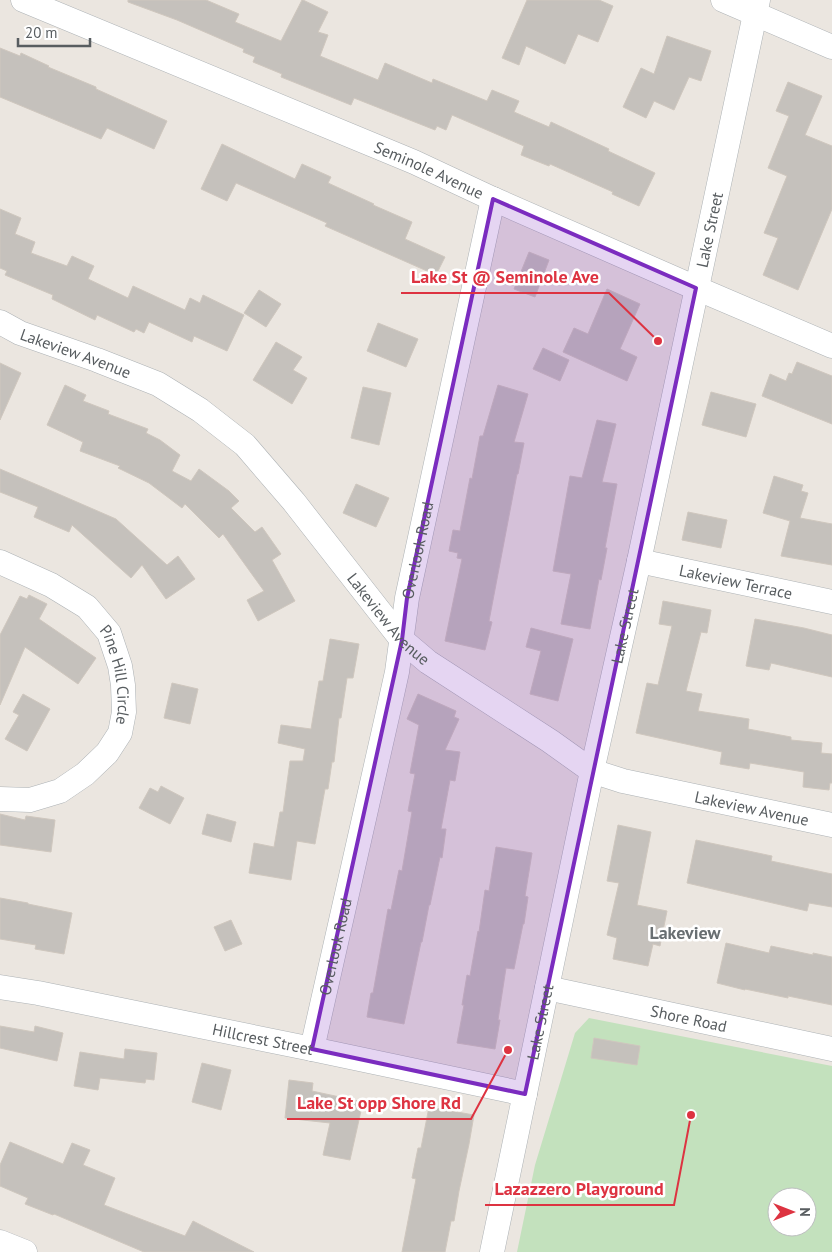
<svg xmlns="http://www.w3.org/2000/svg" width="832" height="1252" font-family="'PT Sans',sans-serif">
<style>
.green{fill:#c3e1bd;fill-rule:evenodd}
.building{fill:#c5c1bc;stroke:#cfc7be}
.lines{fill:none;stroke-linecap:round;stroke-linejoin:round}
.minor-casing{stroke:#adb2b5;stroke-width:25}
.minor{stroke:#fff;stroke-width:24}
.marked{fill:#7b2cbf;fill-opacity:0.2;stroke:#7b2cbf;stroke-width:4;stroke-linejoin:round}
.labels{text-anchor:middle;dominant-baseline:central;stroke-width:5;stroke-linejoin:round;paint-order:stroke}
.street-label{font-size:16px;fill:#585d60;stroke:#fff}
.neighbourhood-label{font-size:18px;font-weight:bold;fill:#696f72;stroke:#fff}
.leader{fill:none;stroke:#dd3341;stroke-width:2}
.callout-dot{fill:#dd3341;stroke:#fff;stroke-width:2}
.callout-label{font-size:18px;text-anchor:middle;font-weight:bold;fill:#dd3341;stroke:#fff;stroke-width:5;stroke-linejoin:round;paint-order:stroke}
</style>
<rect width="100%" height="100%" fill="#ebe6e0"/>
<path class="green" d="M589 1018 832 1066V1252H517L535 1165 575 1033ZM777 1197H807V1227H777Z"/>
<g class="building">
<path d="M128 0H206L239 14 235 22 281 41 302 0H303L328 12 318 32 328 35 320 56 378 80 385 63 432 83 433 79 487 101 492 90 519 101 514 112 549 127 551 122 609 149 608 151 655 173 639 206 612 194 613 192 550 164 549 166 521 155 524 146 452 115 446 130 437 126 435 130 354 98 351 105 281 77 282 74 253 62 255 57 243 52 244 49 177 20 128 2Z"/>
<path d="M527 0H599L613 6 598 42 578 34 565 64 526 46 519 65 502 58Z"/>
<path d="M667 36 711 51 701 81 689 77 674 110 654 101 646 118 623 107 641 68 654 74Z"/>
<path d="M0 48 20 56 21 53 49 66 48 67 96 87V89L167 121 154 149 107 128 101 139 0 97Z"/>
<path d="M788 82 822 96 805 135 832 146V209L798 290 763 275 778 238 764 233 787 176 768 168 789 116 776 111Z"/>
<path d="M222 144 295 179 302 164 331 177 328 183 374 204 373 205 412 222 405 239 445 257 436 275 325 226 327 223 236 183 227 201 201 189Z"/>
<path d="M0 209 21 218 15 234 35 242 31 253 67 266 72 256 94 266 88 279 128 298 133 286 185 310 190 298 200 303 203 295 244 315 227 351 194 336 192 342 149 322 144 333 136 329 134 332 97 315 95 320 52 299 53 295 5 275 7 271 0 268Z"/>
<path d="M529 252 549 260 535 297 514 289Z"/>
<path d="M607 289 640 304 620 349 637 357 627 381 563 352 574 328 588 334Z"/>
<path d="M259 290 281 304 266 327 244 313Z"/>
<path d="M378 323 418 339 406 367 367 351Z"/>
<path d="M276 342 302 357 293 370 307 378 292 404 253 380Z"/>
<path d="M543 348 569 360 560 381 533 369Z"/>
<path d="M797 362 832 376V424L762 396 770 374 786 381 789 373 792 374Z"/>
<path d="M0 363 21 373 0 420Z"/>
<path d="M65 385 86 395 83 401 109 411 108 414 148 429 146 433 160 440 180 455 172 471 191 481 199 469 229 491 239 501 231 508 255 532 262 527 281 554 272 560 295 601 258 621 247 600 264 591 223 534 219 538 185 504 182 508 149 483 118 468 120 466 80 451 83 442 47 425Z"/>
<path d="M498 385 528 394 514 442 524 443 518 474H517L489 621 492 622 485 650 445 641 462 559 457 558 458 553 449 551 453 530 460 531 470 478 472 479 480 436H483Z"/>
<path d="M363 387 391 393 379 445 351 438Z"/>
<path d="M711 392 756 404 746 437 702 425Z"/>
<path d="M597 420 616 424 602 482 617 484 605 548H607L601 580 599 579 590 629 561 624 571 574 553 571 570 476 582 478Z"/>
<path d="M0 469 47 489 116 519 167 565 178 556 195 579 166 599 142 565 131 578 72 525 69 532 34 517 38 507 0 492Z"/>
<path d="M774 476 803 485 801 491 808 493 800 518 832 524V565L781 556 790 521 763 513Z"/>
<path d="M356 484 389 498 376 527 343 513Z"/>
<path d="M688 512 727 520 721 548 682 540Z"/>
<path d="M29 595 47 604 39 619 96 658 78 684 25 647 0 705V635L20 596 27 599Z"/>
<path d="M663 601 711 610 707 633 701 632 686 691 702 694 698 711 749 719 748 729 791 737V740L822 743 821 753 832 754V783H830L829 790 803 787 804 772 750 763 749 769 720 764 722 752 636 733 647 683 658 685 672 626 659 624Z"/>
<path d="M755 619 804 628 832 635V677L771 663 769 670 746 666Z"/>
<path d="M531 628 573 639 558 701 530 694 541 651 526 647Z"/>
<path d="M330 639 359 644 353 678H347L341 718H339L334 762H332L328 789H325L315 844 297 841 291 880 249 873 254 843 274 847 280 812H283L290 761H303L305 749 278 743 281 725 311 729 319 681H323Z"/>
<path d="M172 683 198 689 190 724 164 718Z"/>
<path d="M23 694 50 709 27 751 5 739 19 715 13 712Z"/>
<path d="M418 694 456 711 454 717 459 719 445 750 460 752 455 781 450 780 441 829H446L442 858 440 857 430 905H429L422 942H421L404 1024 367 1017 371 993H373L388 909 391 910 399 870 402 871 412 812 408 811 415 774 410 773 419 725 407 719Z"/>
<path d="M161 786 184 798 170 824 139 808 150 788 158 792Z"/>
<path d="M0 814 25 820 26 816 55 820 51 852 0 845Z"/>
<path d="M207 814 236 822 231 842 202 834Z"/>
<path d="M618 825 651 832 637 905 667 911 660 946 653 944 648 966 613 959 617 938 607 935 619 883 607 881Z"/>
<path d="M696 840 772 856 771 861 832 874V907L809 903 807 911 687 883Z"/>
<path d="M496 847 532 853 525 896 528 897 524 924H523L514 969 506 968 498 1020H500L495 1049 457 1043 464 1005H462L467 975 470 976 478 931 479 932 485 890 489 891Z"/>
<path d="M0 898 28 903V904L72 913 64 954 35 949 36 945 0 939Z"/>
<path d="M231 920 242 944 225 951 214 927Z"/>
<path d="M726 943 769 953 771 946 813 955V953L832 957V1005L788 996V998L745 989V990L717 983Z"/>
<path d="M0 1026 34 1032 35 1026 63 1033 57 1061 0 1048Z"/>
<path d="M594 1038 640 1046 637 1065 591 1058Z"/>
<path d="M125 1049 157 1053 154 1080 146 1079 145 1083 100 1078 98 1090 74 1086 80 1052 124 1059Z"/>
<path d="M202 1063 231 1070 221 1110 192 1102Z"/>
<path d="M289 1080 313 1083 312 1091 363 1102 350 1160 323 1155 330 1123 285 1118Z"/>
<path d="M429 1107 474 1115 469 1144 459 1191 454 1221H451L445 1252H402L416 1179 412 1178 418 1148H421Z"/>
<path d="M10 1142 63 1164 72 1143 90 1150 83 1165 115 1178 104 1205 185 1236 193 1221 254 1252H144L54 1214 53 1215 25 1204 28 1198 0 1186V1165Z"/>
</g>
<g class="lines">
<g class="minor-casing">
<g id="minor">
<path id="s1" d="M23 0 414 162 493 199 696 288 832 346"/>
<path d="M723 0 832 47"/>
<path id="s2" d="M0 322 20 333 97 360 158 384 200 410 245 445 294 502 402 640 428 662 550 741 592 771 623 781 832 825"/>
<path id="s3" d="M639 561 832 602"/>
<path id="s4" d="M0 562 51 585 87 607 109 633 120 666 123 685 124 712 120 733 107 753 85 774 60 791 30 800 0 799"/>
<path id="s5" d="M0 987 38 993 312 1049 525 1094"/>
<path id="s6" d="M547 988 832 1049"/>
<path id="s7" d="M312 1049 389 708 397 672 407 598 493 199"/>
<path d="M0 1242 25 1252"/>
<path id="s8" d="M492 1252 592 771 639 561 758 0"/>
</g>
</g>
<use href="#minor" class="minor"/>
</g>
<path class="marked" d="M493 199 696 288 525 1094 312 1049 402 640 407 598Z"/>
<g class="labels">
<g class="street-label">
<text stroke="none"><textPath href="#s1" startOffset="440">Seminole Avenue</textPath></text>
<text stroke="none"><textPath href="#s8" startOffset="1045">Lake Street</textPath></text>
<text stroke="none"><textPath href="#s2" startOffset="82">Lakeview Avenue</textPath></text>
<text stroke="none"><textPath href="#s7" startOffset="510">Overlook Road</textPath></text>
<text stroke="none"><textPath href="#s3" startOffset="99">Lakeview Terrace</textPath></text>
<text stroke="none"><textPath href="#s2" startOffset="502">Lakeview Avenue</textPath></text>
<text stroke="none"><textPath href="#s8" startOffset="640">Lake Street</textPath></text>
<text stroke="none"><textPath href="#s4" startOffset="175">Pine Hill Circle</textPath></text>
<text stroke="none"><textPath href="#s2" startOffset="922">Lakeview Avenue</textPath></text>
<text stroke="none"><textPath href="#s7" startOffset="105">Overlook Road</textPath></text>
<text stroke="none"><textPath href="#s6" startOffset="145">Shore Road</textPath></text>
<text stroke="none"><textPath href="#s8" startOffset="235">Lake Street</textPath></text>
<text stroke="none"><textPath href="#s5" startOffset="268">Hillcrest Street</textPath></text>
</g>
<g class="neighbourhood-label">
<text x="685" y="932">Lakeview</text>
</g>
</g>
<path class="leader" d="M658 341L609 293H401M508 1050L471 1119H287M691 1115L674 1205H485"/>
<g class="callout-dot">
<circle cx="658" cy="341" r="5"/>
<circle cx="508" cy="1050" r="5"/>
<circle cx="691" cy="1115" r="5"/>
</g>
<g class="callout-label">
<text x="505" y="283">Lake St @ Seminole Ave</text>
<text x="379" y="1109">Lake St opp Shore Rd</text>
<text x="579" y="1195">Lazazzero Playground</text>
</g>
<g transform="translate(792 1212) rotate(90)"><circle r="24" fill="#ffffff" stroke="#bcbebf"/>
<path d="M0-4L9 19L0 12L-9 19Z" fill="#dd3341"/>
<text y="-8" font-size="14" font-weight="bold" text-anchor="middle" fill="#585d60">N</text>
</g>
<path d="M18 38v8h72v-8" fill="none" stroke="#585d60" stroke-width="2.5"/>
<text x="25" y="38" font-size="15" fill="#585d60" stroke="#ffffff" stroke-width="4" paint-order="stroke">20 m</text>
</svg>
